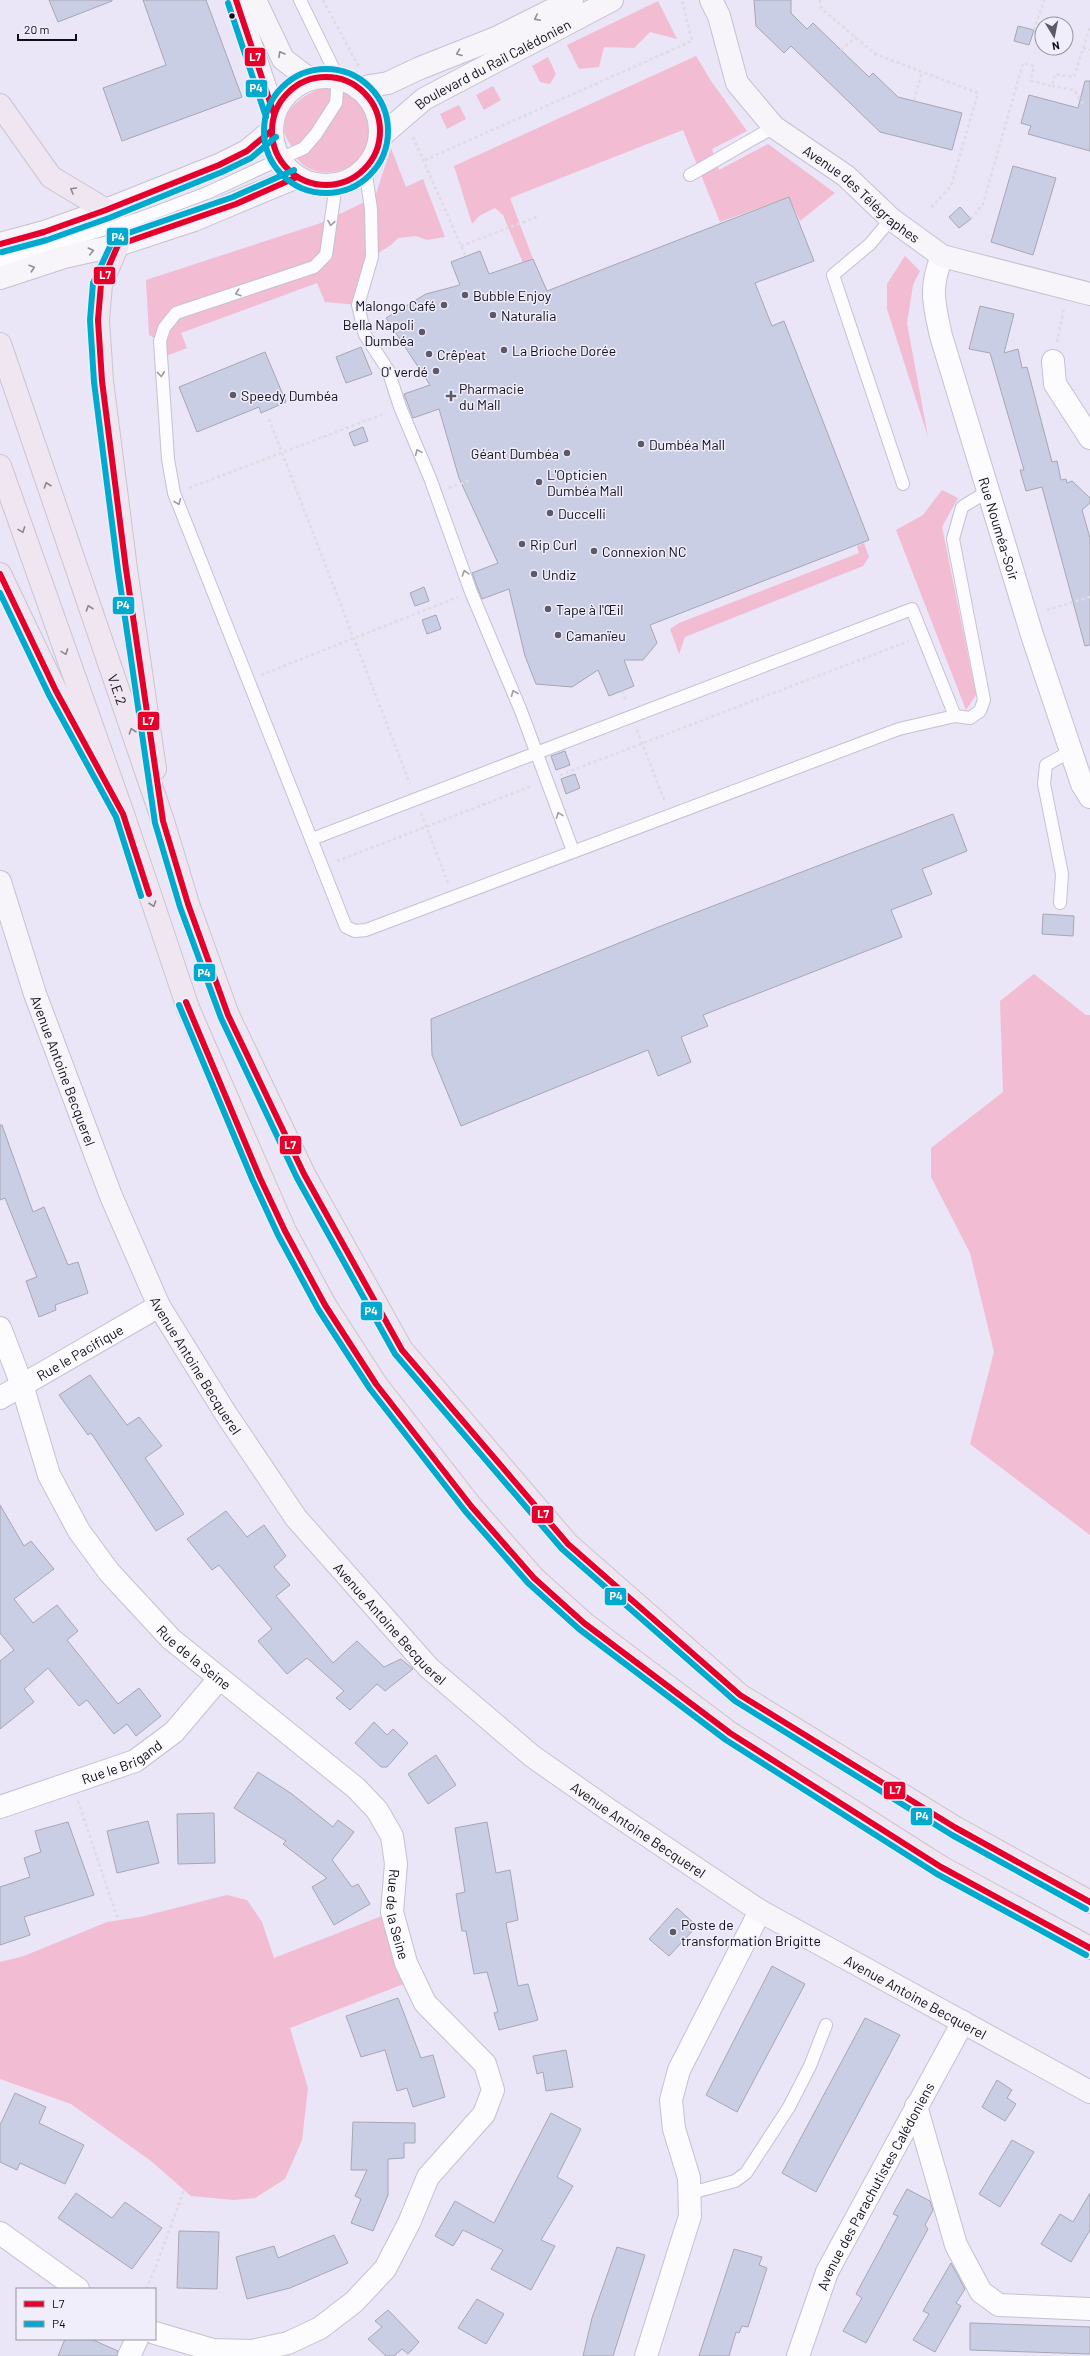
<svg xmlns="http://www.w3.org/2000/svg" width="1090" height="2356" font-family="Barlow,sans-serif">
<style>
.green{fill:#f2bcd3}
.building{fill:#cacee5;stroke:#a6a6b3}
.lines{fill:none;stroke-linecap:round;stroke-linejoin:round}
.lane-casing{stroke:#c6c1d0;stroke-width:14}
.street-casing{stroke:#c6c1d0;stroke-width:24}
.secondary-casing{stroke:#c6c1d0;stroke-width:24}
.highway-casing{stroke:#c8c5ce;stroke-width:24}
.path{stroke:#dedce2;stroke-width:2.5;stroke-dasharray:3 3;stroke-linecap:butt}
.lane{stroke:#fcfbfe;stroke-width:12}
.street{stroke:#fcfbfe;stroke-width:22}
.secondary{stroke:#f8f5fa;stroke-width:22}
.highway{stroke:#f0e6f1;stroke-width:22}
.bus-1-casing{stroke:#f1eefc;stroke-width:9}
.bus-2-casing{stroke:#f1eefc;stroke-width:9}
.bus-1{stroke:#e4002b;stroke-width:6}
.bus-2{stroke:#00a9ce;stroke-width:6}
.oneway{stroke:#908d95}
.oneway2{stroke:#8c8590}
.oneway3{stroke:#9e9ca2}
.bus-dot{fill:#110e19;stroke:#f1eefc;stroke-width:1.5}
.poi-dot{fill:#5d5967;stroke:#f1eefc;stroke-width:1.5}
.labels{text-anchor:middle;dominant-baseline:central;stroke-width:3;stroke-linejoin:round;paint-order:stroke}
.street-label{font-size:14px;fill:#110e19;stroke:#f1eefc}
.poi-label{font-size:14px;fill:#110e19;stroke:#f1eefc;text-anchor:start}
.line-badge{stroke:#f1eefc;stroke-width:1.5}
.badge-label{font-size:11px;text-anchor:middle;font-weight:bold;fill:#fff}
</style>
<rect width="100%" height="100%" fill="#eae5f7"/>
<g class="green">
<path d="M658 1 677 39 650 32 634 48 604 47 599 67 579 69 567 45Z"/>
<path d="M696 56 711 81 747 131 712 149 719 170 768 144 835 193 800 221 789 197 720 222 683 130 510 198 533 259 523 263 503 215 495 208 479 216 472 224 454 166Z"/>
<path d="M548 57 556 74 550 84 540 82 532 66Z"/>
<path d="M493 86 501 100 484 110 476 95Z"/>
<path d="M324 88C360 89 382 118 364 152 353 174 316 180 299 161 296 159 296 154 294 150 292 146 288 142 286 137 277 112 304 93 324 88Z"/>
<path d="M459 105 466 119 447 129 440 114Z"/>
<path d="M391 148 406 187 423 179 445 237 427 240 416 236 398 238 391 245 372 257 358 305 325 302 317 283 181 333 187 348 166 356 160 341 149 335 146 280 321 223 375 197Z"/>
<path d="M905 256 920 271 913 285 907 323 928 437 887 309V284Z"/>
<path d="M942 490 958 498 942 527 976 695 966 710 896 530 923 515Z"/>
<path d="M864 543 869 557 863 566 685 637 679 654 670 629 679 623 859 553 857 546Z"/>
<path d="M1034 974 1086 1015H1090V1535L970 1444 994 1352 970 1253 931 1177V1148L1003 1092 1000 1001Z"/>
<path d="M227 1895 247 1900 262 1922 274 1958 392 1912 414 1980 290 2028 308 2088 302 2140 285 2179 255 2198 234 2200 191 2196 151 2161 71 2104 0 2079V1962L24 1956 107 1922 140 1917Z"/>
</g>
<g class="building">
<path d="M49 0H112V1L58 22Z"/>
<path d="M143 0H206L242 97 122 141 103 88 166 65Z"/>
<path d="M754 0H791V13L807 29 813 23 869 77 873 73 898 97 962 113 952 150 880 132 791 46 784 53 756 26Z"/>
<path d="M1018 26 1034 30 1029 45 1014 41Z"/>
<path d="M1085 81H1090V151L1028 134 1031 126 1021 123 1029 95 1078 108Z"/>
<path d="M1013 166 1056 178 1033 255 991 242Z"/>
<path d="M789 197 814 261 755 283 772 326 784 321 869 540 650 625 657 643 643 660H624L634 686 609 696 598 670 572 687 536 684 525 656 509 589 482 599 478 589 472 573 498 563 459 478 439 409 413 418 404 394 430 385 386 318 426 294 460 285 451 262 480 251 489 274 533 259 547 291Z"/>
<path d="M960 207 971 219 959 228 949 217Z"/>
<path d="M980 306 1014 314 1004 353 1018 349 1022 368 1027 367 1052 462 1057 461 1061 480 1066 479 1067 483 1072 481 1090 498V503L1082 510 1090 538V645L1085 646 1042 487 1026 491 1020 470H1024L990 353 969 349Z"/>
<path d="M361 347 372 374 346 383 336 357Z"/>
<path d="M265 352 286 402 261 413 259 407 197 432 179 387Z"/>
<path d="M363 427 368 441 354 446 349 433Z"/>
<path d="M424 587 429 601 415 606 410 593Z"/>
<path d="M436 615 441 629 427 634 422 620Z"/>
<path d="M565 751 570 765 556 770 551 756Z"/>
<path d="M575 774 580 788 566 794 561 779Z"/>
<path d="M953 814 967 851 922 869 932 894 891 910 902 937 703 1015 708 1026 681 1037 691 1062 658 1076 648 1050 461 1126 432 1055 431 1019 666 924Z"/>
<path d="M1043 914 1074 916 1073 936 1042 934Z"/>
<path d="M0 1125H2L33 1212 44 1207 68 1265 78 1262 88 1293 55 1305 56 1310 39 1317 26 1281 37 1277 5 1198 0 1200Z"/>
<path d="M90 1375 127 1425 139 1417 162 1446 145 1458 184 1514 156 1531 91 1433 88 1435 59 1395Z"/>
<path d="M0 1505 24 1546 31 1541 54 1569 14 1599 33 1623 57 1605 78 1631 67 1640 118 1704 139 1688 161 1716 136 1736 127 1724 114 1734 87 1700 79 1706 48 1668 24 1689 34 1702 0 1729V1661L14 1650 0 1633Z"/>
<path d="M226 1511 247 1537 264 1525 286 1556 274 1567 290 1585 276 1596 333 1663 357 1641 384 1667 401 1659 413 1669 385 1691 377 1684 350 1710 336 1698 344 1691 307 1658 287 1674 258 1641 272 1629 219 1565 212 1570 187 1539Z"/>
<path d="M374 1722 387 1735 393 1729 408 1743 387 1767H381L355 1743Z"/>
<path d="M436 1755 456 1785 428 1804 408 1774Z"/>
<path d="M258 1772 292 1794 333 1827 338 1820 354 1832 332 1860 352 1887 358 1884 370 1904 334 1925 312 1887 327 1878 283 1844 286 1841 234 1808Z"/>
<path d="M214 1813 215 1863 178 1864 177 1814Z"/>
<path d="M148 1821 159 1863 117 1873 107 1831Z"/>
<path d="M68 1822 94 1895 24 1917 30 1935 0 1945V1887L30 1877 24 1858 41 1852 35 1831Z"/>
<path d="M487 1822 496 1873 510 1870 518 1920 506 1923 518 1986 528 1984 538 2020 499 2030 494 2013 498 2012 487 1972 474 1974 466 1931H462L456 1894 465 1892 455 1828Z"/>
<path d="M677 1908 697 1926 669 1956 649 1939Z"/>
<path d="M772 1966 805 1984 737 2112 706 2095Z"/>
<path d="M398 1998 421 2058 433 2055 445 2097 413 2107 407 2088 397 2091 385 2050 361 2057 346 2016Z"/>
<path d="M865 2018 900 2035 816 2192 782 2173Z"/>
<path d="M566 2050 573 2087 546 2091 543 2072 537 2074 533 2056Z"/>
<path d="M997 2080 1012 2090 1007 2098 1016 2104 1005 2121 982 2107Z"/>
<path d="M15 2093 46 2107 39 2123 84 2145 65 2184 20 2163 17 2170 0 2162V2125Z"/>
<path d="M551 2113 581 2129 557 2177 573 2186 541 2240 555 2246 531 2290 491 2269 503 2250 463 2230 453 2246 435 2236 455 2201 494 2223Z"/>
<path d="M353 2122 415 2123V2143H404V2158L388 2159V2195L373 2231 351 2223 361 2199 355 2196 367 2170H351Z"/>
<path d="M1012 2140 1034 2152 1000 2207 979 2194Z"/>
<path d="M907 2189 930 2201 933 2210 925 2225 928 2229 866 2343 843 2331 862 2298 856 2294 898 2216 893 2214Z"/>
<path d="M76 2193 112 2218 125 2202 162 2228 132 2269 58 2218Z"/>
<path d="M1090 2193V2230L1071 2262 1041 2244 1060 2214 1073 2222Z"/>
<path d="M179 2231 219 2232 217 2289 177 2288Z"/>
<path d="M334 2235 348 2263 290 2288 247 2299 236 2257 274 2246 278 2258Z"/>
<path d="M617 2247 645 2255 613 2356H583L592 2318Z"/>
<path d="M734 2249 762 2257 759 2265 767 2268 748 2327 742 2326 739 2333 736 2332 729 2356H699Z"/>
<path d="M951 2263 965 2289 956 2303 961 2306 935 2352 913 2340 929 2314 923 2311Z"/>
<path d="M477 2299 504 2314 486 2344 458 2328Z"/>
<path d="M388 2310 419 2342 408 2354 402 2349 394 2356H386L368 2339 382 2327 375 2321Z"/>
<path d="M970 2323 1090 2327V2354L970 2350Z"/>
<path d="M65 2339H91L118 2351 117 2356H58Z"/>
</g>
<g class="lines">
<g class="lane-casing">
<g id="lane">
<path d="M365 168 371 209 372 257 358 305 365 335 388 370 400 407 430 478 471 592 521 711 573 851"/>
<path d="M690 175 774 127"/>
<path d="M336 184 326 255 314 267 176 313 164 328 160 341 168 459 174 493 346 927 355 931 366 930 899 729 955 716 970 718 980 711 984 700 953 539 962 507 988 491"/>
<path d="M891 219 870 244 833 275 903 484"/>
<path d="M0 261 138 219 207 193 304 148 316 134 336 103 338 78 300 0"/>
<path d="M312 839 912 609 955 716"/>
<path d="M1060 903 1062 874 1044 784 1046 765 1071 751"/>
<path d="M691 2193 735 2181 746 2173 789 2107 810 2066 826 2025"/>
</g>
</g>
<g class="street-casing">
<g id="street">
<path id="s1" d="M942 256C929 289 934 303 941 336L1032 635 1082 784 1090 797"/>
<path d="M1053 361 1055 384 1090 438"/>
<path id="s2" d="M0 1328 22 1385 49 1475 79 1531 109 1572 171 1639 356 1788 377 1810 392 1836 396 1864 392 1912 406 1963 425 2003 485 2064 493 2090 484 2114 428 2177 409 2223 385 2269 354 2302 320 2328 288 2343 252 2351 213 2350 155 2333"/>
<path id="s3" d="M0 1398 159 1306"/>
<path id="s4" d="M0 1807 135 1761 174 1732 219 1679"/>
<path d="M916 2106 956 2245 981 2292 999 2305 1090 2309"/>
<path d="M0 2233 78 2289"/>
<path d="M129 2356 137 2339"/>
<path d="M646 2356 690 2216 689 2178 674 2129 671 2100 679 2070 760 1911"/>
<path id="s5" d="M798 2356 827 2272 963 2022"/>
</g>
</g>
<g class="secondary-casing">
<g id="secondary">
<path d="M236 0 274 114"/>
<path d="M255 0 283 59 309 79"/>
<path id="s6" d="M711 0 719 16 737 83 774 127 846 176 891 219 942 256 1090 294"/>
<circle cx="326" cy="131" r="54"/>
<path d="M358 88 388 83 420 68 496 38 572 0"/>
<path id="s7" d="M380 137 424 99 612 0"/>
<path d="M0 244 44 232 106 210 219 165 247 151 271 131"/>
<path d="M0 278 64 257 118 245 194 220 297 177"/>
<path id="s8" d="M0 882 35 994 111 1196 159 1306 226 1414 296 1518 429 1668 532 1756 609 1810 760 1911 1090 2092"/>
</g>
</g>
<g class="highway-casing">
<g id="highway">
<path d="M0 105 51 177 106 210"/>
<path d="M118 245 101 284 98 320 102 381 126 569 155 769"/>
<path id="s9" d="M0 344 163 821 188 904 228 1015 304 1174 402 1350 568 1544 740 1695 956 1828 1090 1902"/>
<path d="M0 466 123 814 188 1008 285 1231 325 1305 376 1384 471 1506 534 1578 584 1623 730 1733 941 1867 1090 1948"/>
<path d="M0 574 56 691 89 751"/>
</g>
</g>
<g class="path">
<path d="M323 0 359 67"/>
<path d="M820 0 821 8 875 54 978 93 951 186 929 210"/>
<path d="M1034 30 1044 0"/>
<path d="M1083 48 1090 50"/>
<path d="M841 50 856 37"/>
<path d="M1052 86 1074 90 1084 106"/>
<path d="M914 100 922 72"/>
<path d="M413 137 466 257"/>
<path d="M425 160 692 41 682 0"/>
<path d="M971 219 983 204 1023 63 1034 66 1031 81 1052 86 1055 74 1074 77 1090 27"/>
<path d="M461 246 539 216"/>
<path d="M1057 342 1064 308"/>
<path d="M269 419 410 784"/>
<path d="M189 488 386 413"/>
<path d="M449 488 468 481"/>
<path d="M1047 610 1090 597"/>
<path d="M261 675 458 597"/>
<path d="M622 691 626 701"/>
<path d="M637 730 665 802"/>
<path d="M560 775 909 641"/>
<path d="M421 813 448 883"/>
<path d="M337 861 532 786"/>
<path d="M78 1801 118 1920"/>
<path d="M146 2289 155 2269 184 2190"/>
</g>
<use href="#lane" class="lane"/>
<use href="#street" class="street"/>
<use href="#secondary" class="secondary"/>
<use href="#highway" class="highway"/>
<g class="bus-1-casing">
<g id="bus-1">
<path d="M236 0 274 114"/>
<circle cx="326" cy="131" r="54"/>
<path d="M297 177 236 204 118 245 101 284 98 320 102 381 126 569 163 821 188 904 228 1015 304 1174 402 1350 568 1544 740 1695 956 1828 1090 1902"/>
<path d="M0 244 44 232 106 210 219 165 247 151 271 131"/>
<path d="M0 574 56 691 123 814 149 894"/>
<path d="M186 1002 260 1178 285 1231 325 1305 376 1384 471 1506 534 1578 584 1623 730 1733 941 1867 1090 1948"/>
</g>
</g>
<g class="bus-2-casing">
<g id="bus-2">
<path d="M228 3 266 117"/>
<circle cx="326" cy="131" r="62"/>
<path d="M294 170 233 197 114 238 93 283 90 320 94 382 118 570 155 823 180 907 221 1018 297 1178 395 1354 562 1549 735 1701 952 1835 1086 1909"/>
<path d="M2 252 47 240 109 218 222 172 251 158 276 137"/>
<path d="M0 593 49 695 116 817 141 896"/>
<path d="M179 1005 253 1181 278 1235 318 1309 370 1389 465 1511 528 1583 579 1629 726 1740 937 1874 1086 1955"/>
</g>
</g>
<use href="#bus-1" class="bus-1"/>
<use href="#bus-2" class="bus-2"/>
</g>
<defs><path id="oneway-chevron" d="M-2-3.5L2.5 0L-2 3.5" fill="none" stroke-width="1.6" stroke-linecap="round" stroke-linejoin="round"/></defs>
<g class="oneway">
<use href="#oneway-chevron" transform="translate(537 18) rotate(153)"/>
<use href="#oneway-chevron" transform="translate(459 53) rotate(159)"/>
<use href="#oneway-chevron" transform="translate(281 54) rotate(-120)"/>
<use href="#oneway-chevron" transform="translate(91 251) rotate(-13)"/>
<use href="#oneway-chevron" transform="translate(32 268) rotate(-18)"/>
</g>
<g class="oneway2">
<use href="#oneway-chevron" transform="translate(73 190) rotate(-150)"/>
<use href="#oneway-chevron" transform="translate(47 485) rotate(-109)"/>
<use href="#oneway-chevron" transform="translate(22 530) rotate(70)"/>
<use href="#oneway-chevron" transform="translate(89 608) rotate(-109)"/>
<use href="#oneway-chevron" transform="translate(65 652) rotate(70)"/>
<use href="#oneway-chevron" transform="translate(132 731) rotate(-109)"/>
<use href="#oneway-chevron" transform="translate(153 904) rotate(71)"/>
</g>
<g class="oneway3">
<use href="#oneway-chevron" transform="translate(331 223) rotate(99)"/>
<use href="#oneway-chevron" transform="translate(238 293) rotate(162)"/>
<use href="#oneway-chevron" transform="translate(161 374) rotate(85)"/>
<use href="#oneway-chevron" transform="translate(418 452) rotate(-114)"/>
<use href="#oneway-chevron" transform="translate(178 502) rotate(68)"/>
<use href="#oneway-chevron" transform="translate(465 573) rotate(-108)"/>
<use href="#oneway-chevron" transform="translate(514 693) rotate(-112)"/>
<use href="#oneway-chevron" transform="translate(559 815) rotate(-111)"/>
</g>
<circle class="bus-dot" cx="232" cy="16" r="3.5"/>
<g class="poi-dot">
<circle cx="465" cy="295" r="4"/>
<circle cx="444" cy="305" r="4"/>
<circle cx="493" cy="315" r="4"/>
<circle cx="422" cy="332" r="4"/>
<circle cx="504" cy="350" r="4"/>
<circle cx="429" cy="354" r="4"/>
<circle cx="436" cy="371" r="4"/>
<circle cx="233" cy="395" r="4"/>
<path d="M449 390h4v4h4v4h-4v4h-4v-4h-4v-4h4z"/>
<circle cx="641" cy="444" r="4"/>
<circle cx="567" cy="453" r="4"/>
<circle cx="539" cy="482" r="4"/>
<circle cx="550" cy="513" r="4"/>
<circle cx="522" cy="544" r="4"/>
<circle cx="594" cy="551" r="4"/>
<circle cx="534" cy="574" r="4"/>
<circle cx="548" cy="609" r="4"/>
<circle cx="558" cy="635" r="4"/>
<circle cx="673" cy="1932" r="4"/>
</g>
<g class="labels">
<g class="street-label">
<text stroke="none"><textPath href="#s7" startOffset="135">Boulevard du Rail Calédonien</textPath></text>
<text stroke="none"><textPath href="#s6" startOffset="255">Avenue des Télégraphes</textPath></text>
<text stroke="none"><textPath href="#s1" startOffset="283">Rue Nouméa-Soir</textPath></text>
<text stroke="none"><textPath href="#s9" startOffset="365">V.E.2</textPath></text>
<text stroke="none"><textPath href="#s8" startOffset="199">Avenue Antoine Becquerel</textPath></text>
<text stroke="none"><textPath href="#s3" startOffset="92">Rue le Pacifique</textPath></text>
<text stroke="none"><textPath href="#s8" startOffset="523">Avenue Antoine Becquerel</textPath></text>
<text stroke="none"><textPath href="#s8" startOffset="847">Avenue Antoine Becquerel</textPath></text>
<text stroke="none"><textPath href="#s2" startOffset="390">Rue de la Seine</textPath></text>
<text stroke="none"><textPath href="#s4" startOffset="130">Rue le Brigand</textPath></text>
<text stroke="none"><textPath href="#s8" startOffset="1171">Avenue Antoine Becquerel</textPath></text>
<text stroke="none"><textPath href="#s2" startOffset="738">Rue de la Seine</textPath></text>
<text stroke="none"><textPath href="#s8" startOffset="1495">Avenue Antoine Becquerel</textPath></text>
<text stroke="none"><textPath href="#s5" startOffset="187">Avenue des Parachutistes Calédoniens</textPath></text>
</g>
<g class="poi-label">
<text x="473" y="295">Bubble Enjoy</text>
<text x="436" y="305" text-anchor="end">Malongo Café</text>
<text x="501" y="315">Naturalia</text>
<text x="414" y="324" text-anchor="end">Bella Napoli<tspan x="414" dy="16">Dumbéa</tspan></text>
<text x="512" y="350">La Brioche Dorée</text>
<text x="437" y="354">Crêp'eat</text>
<text x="428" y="371" text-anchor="end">O' verdé</text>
<text x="459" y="388">Pharmacie<tspan x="459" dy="16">du Mall</tspan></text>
<text x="241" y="395">Speedy Dumbéa</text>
<text x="649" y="444">Dumbéa Mall</text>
<text x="559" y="453" text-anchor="end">Géant Dumbéa</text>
<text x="547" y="474">L'Opticien<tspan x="547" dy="16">Dumbéa Mall</tspan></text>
<text x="558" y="513">Duccelli</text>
<text x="530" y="544">Rip Curl</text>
<text x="602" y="551">Connexion NC</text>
<text x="542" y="574">Undiz</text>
<text x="556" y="609">Tape à l'Œil</text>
<text x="566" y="635">Camanïeu</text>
<text x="681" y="1924">Poste de<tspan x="681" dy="16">transformation Brigitte</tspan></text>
</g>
</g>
<g class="line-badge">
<rect x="244" y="47" width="22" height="20" rx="4" fill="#e4002b"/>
<rect x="245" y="79" width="23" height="19" rx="4" fill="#00a9ce"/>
<rect x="106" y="227" width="23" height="19" rx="4" fill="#00a9ce"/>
<rect x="93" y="266" width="23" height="19" rx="4" fill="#e4002b"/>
<rect x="112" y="596" width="23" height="19" rx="4" fill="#00a9ce"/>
<rect x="137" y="711" width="23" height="20" rx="4" fill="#e4002b"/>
<rect x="193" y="963" width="23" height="19" rx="4" fill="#00a9ce"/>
<rect x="279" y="1135" width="23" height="20" rx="4" fill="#e4002b"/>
<rect x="360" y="1301" width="23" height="20" rx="4" fill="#00a9ce"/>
<rect x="531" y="1505" width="23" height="19" rx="4" fill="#e4002b"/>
<rect x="604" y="1587" width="23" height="19" rx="4" fill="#00a9ce"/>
<rect x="883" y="1781" width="23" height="19" rx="4" fill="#e4002b"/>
<rect x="910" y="1807" width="23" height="19" rx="4" fill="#00a9ce"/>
</g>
<g class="badge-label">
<text x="255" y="61">L7</text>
<text x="256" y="92">P4</text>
<text x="118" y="241">P4</text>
<text x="105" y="279">L7</text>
<text x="123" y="609">P4</text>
<text x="148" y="725">L7</text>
<text x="204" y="977">P4</text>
<text x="290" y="1149">L7</text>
<text x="371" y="1315">P4</text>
<text x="543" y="1518">L7</text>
<text x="616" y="1600">P4</text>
<text x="895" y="1794">L7</text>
<text x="922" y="1820">P4</text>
</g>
<rect x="16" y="2288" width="140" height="52" fill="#f1eefc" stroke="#9794a1"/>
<rect x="24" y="2301" width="20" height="6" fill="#e4002b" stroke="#9794a1"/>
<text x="52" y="2308" font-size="12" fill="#110e19">L7</text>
<rect x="24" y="2321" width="20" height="6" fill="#00a9ce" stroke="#9794a1"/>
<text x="52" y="2328" font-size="12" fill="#110e19">P4</text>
<g transform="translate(1054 36) rotate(170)"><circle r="19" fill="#f1eefc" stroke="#9794a1"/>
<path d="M0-3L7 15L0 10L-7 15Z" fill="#5d5967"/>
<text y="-6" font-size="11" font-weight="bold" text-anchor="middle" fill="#110e19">N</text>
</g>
<path d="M18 34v6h58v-6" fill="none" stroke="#110e19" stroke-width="2"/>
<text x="24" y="34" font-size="12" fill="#110e19" stroke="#f1eefc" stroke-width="3" paint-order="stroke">20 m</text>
</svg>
